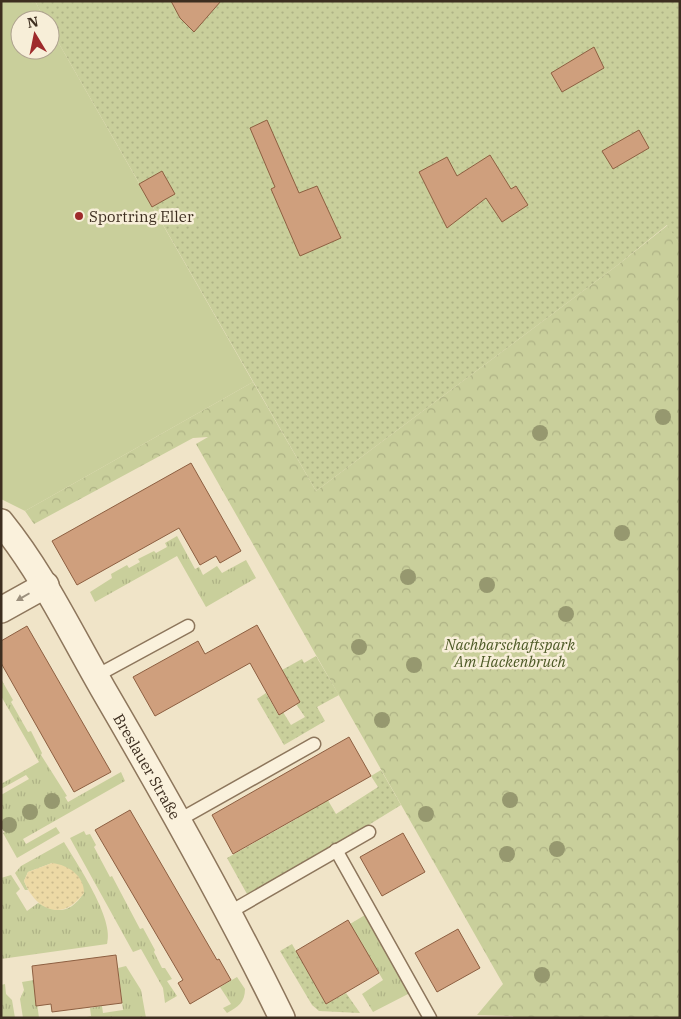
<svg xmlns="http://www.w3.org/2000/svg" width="681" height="1019" font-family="'IBM Plex Serif',serif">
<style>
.grass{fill:url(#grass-tufts)}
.forest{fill:url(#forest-crowns)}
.sand{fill:url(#sand-dots)}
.garden{fill:url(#garden-dots)}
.pitch{fill:#c9cf9b}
.building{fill:#cf9f7d;stroke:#8d5f41}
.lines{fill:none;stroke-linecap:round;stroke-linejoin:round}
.service-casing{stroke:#8d765c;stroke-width:15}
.minor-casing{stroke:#8d765c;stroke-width:28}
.service{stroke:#faf1dc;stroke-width:12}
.minor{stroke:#faf1dc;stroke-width:25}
.tree{fill:#96986f}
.oneway{fill:#9c907e}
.poi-dot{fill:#9e2a2b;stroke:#f7eed8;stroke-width:2}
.labels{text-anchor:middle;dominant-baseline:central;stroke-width:5;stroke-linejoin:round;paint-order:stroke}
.poi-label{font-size:15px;fill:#3d2e20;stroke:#f7eed8;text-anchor:start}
.park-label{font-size:15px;font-style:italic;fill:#4d5a26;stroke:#f7eed8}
.street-label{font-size:15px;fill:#3d2e20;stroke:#f7eed8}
</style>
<defs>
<pattern id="grass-tufts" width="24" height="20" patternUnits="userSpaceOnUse" patternTransform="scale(1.25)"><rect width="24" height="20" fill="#c9cf9b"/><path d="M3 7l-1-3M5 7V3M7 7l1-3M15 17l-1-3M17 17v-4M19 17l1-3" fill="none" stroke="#aeb285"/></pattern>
<pattern id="forest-crowns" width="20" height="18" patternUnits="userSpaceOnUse" patternTransform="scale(1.25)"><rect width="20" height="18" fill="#c9cf9b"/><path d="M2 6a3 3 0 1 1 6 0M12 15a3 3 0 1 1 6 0" fill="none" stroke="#aeb285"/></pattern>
<pattern id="sand-dots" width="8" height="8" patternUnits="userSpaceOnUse" patternTransform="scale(1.25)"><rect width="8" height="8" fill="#ecd9a5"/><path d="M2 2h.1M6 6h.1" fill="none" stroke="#cbbb8e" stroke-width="1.8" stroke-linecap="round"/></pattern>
<pattern id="garden-dots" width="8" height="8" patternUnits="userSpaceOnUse" patternTransform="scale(1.25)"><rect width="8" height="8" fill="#c9cf9b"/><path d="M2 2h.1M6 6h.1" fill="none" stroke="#aeb285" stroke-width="1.8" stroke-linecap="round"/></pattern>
</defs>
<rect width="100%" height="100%" fill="#f0e4c8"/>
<g class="grass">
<path d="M177 536 195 569 199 567 203 575 217 566 222 573 246 560 256 578 206 607 177 556 95 602 90 592 112 578 111 574 127 565 129 568 140 562 138 559 154 551 156 553 167 547 165 543Z"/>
<path d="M1 679 13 700 11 702 28 732 31 731 42 753 41 755 67 796 65 797 68 802 121 772 125 781 23 839 26 844 56 827 60 833 17 858 3 833 16 825 12 819 1 826V795L29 779 26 775 1 789V784L39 762 1 696Z"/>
<path d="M84 831 86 835 90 834 96 845 94 847 110 877 112 876 140 929 143 928 155 950 154 952 162 968H165L172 979 167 981 177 996 165 1003 163 988 141 949 133 952 70 838Z"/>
<path d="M64 842C77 864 115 919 107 944L1 959V878L11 875 20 889 16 893 27 911 38 903C59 914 70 913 84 893L52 863 28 872 24 881 28 890H25L15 873 21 866Z"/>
<path d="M365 915 410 993 373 1012 362 994 383 980 350 924Z"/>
<path d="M126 966 141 990 146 1018H82L91 1016 90 1008 102 1006 103 1013 123 1010 118 968Z"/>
<path d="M237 977 245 989C245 1002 238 1007 227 1013L223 1008 231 1004 220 987Z"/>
<path d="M34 980 39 1018H23L20 999 24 990 22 982Z"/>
<path d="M5 984 6 994 12 1000 15 1018H1V985Z"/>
</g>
<path class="forest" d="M668 225 680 245V1018H514L513 1016 477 1015 503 984 196 444 208 437 193 438 34 524 25 511 253 382 316 491 619 264Z"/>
<path class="sand" d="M52 863C69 865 84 876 84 893 63 922 36 911 24 881L28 872Z"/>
<g class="garden">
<path d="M35 1H680V245L667 225 619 264 316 491 50 28V20H45Z"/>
<path d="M316 656 339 695 317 707 325 721 284 745 257 699 266 693 278 714 283 712 291 725 305 717 296 704 300 702 282 670 302 659 304 663Z"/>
<path d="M381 770 401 805 336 845 247 894 227 858 298 818 281 787 326 797 336 814 378 787 371 776Z"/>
<path d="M292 944 326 1004 346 993 360 1013 319 1011 312 1005 280 951Z"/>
</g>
<path class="pitch" d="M1 1H35L45 20H20V50H50V28L253 382 25 511 1 499Z"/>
<g class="building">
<path d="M171 1H221L194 32 180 18Z"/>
<path d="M594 47 604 68 562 92 551 73Z"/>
<path d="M267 120 299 193 317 186 341 238 300 256 271 189 275 187 250 128Z"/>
<path d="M639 130 649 148 613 169 602 151Z"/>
<path d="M490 155 511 189 516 186 528 205 502 222 486 198 447 228 419 172 447 157 457 176Z"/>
<path d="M162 171 175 194 152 207 139 184Z"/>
<path d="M191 463 241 551 220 563 216 556 200 565 179 528 77 585 52 541Z"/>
<path d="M257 625 300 702 279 715 250 663 155 716 133 677 198 641 205 654Z"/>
<path d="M27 626 111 772 74 792 1 663V641Z"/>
<path d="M349 737 371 776 233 854 212 815Z"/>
<path d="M130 810 217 960 219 959 231 980 190 1004 178 983 183 980 95 830Z"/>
<path d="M403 833 425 872 382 896 360 857Z"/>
<path d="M348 920 379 973 326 1004 296 951Z"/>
<path d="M458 929 480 968 437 992 415 953Z"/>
<path d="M116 955 122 1003 52 1012 51 1004 36 1006 32 966Z"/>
</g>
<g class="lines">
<g class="service-casing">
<g id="service">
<path d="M96 676 188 626"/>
<path d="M179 820 314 744"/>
<path d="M336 850 430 1018"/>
<path d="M230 912 369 832"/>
</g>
</g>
<g class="minor-casing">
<g id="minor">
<path id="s1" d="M1 522C43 574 70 632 103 689 166 797 227 905 282 1018"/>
<path d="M1 610 46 585"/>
</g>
</g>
<use href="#service" class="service"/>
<use href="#minor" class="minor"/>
</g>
<g class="tree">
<circle cx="663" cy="417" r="8"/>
<circle cx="540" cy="433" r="8"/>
<circle cx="622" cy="533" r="8"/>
<circle cx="408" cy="577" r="8"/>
<circle cx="487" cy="585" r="8"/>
<circle cx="566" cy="614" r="8"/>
<circle cx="359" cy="647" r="8"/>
<circle cx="414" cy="665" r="8"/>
<circle cx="382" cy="720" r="8"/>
<circle cx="510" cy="800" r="8"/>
<circle cx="52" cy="801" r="8"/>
<circle cx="30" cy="812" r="8"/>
<circle cx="426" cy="814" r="8"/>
<circle cx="9" cy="825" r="8"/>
<circle cx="557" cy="849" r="8"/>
<circle cx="507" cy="854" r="8"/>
<circle cx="542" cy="975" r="8"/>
</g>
<defs><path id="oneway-solid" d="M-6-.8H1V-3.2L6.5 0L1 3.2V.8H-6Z" transform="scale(1.25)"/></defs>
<use class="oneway" href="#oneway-solid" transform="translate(23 597) rotate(150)"/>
<circle class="poi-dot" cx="79" cy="216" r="5"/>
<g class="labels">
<g class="poi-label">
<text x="89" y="216">Sportring Eller</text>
</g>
<g class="park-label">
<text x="510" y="644">Nachbarschaftspark<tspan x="510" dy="17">Am Hackenbruch</tspan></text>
</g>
<g class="street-label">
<text stroke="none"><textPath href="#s1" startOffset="285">Breslauer Straße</textPath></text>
</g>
</g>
<rect width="681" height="1019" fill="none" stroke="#3d2e20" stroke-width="5"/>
<g transform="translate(35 35) rotate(350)"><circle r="24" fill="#f7eed8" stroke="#ada18e"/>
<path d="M0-4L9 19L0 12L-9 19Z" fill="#9e2a2b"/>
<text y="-8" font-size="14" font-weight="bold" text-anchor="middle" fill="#3d2e20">N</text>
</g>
</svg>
